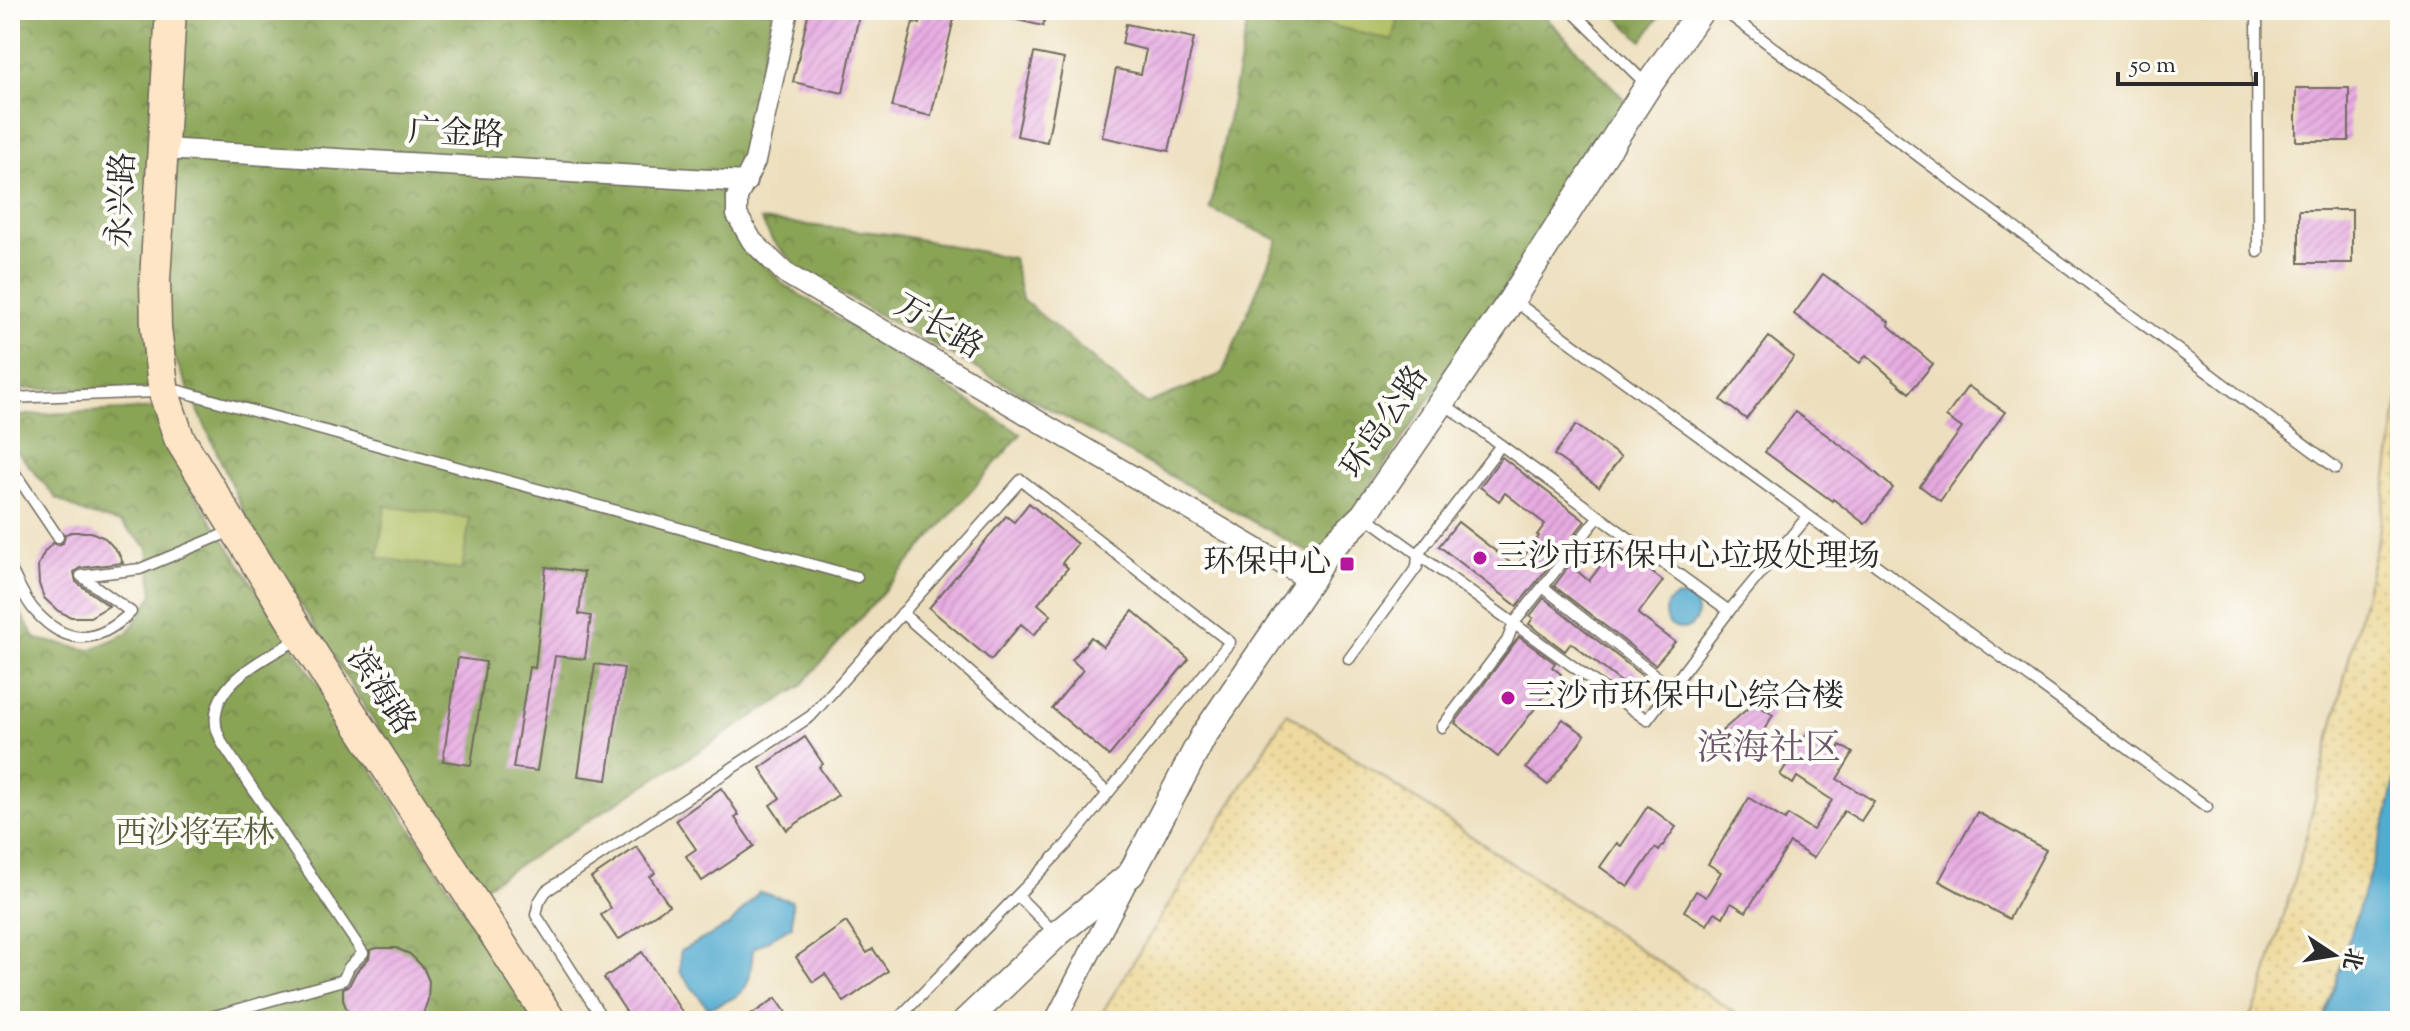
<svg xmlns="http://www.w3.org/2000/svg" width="2410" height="1031" font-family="'Sorts Mill Goudy','Noto Serif SC',serif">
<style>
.forest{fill:url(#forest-crowns);stroke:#5a6840;stroke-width:2}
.sand{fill:url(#sand-dots);stroke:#8c8264;stroke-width:2}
.pitch{fill:#aebd5f;stroke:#6c7445;stroke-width:2}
.water{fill:#52abd0;stroke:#3e6b7e;stroke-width:2}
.building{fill:url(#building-hatch)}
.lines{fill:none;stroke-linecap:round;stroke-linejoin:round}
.service-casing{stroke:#6f6a5e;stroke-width:13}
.minor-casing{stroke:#6f6a5e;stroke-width:23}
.tertiary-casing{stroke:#6f6a5e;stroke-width:29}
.secondary-casing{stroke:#6f6a5e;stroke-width:33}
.service{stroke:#fff;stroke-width:10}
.minor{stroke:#fff;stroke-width:20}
.tertiary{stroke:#fff;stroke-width:26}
.secondary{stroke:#fde5c5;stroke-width:30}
.poi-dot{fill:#b5179e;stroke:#fdfcf7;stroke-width:3}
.labels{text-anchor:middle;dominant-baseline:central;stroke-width:8;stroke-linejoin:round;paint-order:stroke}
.street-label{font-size:32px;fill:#2b2b2b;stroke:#fdfcf7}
.poi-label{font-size:32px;fill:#2b2b2b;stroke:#fdfcf7;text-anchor:start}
.park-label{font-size:32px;fill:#595e3d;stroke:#fdfcf7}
.quarter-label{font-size:36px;fill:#6c576b;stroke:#fdfcf7}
</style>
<defs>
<pattern id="forest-crowns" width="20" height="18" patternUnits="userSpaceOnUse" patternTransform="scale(2)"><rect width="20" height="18" fill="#8aa456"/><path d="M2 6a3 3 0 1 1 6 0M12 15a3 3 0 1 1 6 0" fill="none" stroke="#718647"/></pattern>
<pattern id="sand-dots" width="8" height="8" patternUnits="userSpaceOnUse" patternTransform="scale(2)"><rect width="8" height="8" fill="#eeda9e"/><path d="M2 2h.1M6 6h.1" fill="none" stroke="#cb8" stroke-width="1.8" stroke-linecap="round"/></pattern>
<pattern id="building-hatch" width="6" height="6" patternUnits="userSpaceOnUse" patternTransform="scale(2)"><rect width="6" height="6" fill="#e6aae1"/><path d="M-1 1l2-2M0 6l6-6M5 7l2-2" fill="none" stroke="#c592c1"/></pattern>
</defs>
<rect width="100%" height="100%" fill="#fdfcf7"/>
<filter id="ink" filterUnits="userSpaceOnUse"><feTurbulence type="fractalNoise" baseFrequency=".0125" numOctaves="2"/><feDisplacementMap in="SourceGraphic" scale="16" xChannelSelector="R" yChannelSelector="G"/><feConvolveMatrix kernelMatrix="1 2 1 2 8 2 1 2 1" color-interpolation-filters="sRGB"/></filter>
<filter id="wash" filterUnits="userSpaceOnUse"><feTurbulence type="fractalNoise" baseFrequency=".006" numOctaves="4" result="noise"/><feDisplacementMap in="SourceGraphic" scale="32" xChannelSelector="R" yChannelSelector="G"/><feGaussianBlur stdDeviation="1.8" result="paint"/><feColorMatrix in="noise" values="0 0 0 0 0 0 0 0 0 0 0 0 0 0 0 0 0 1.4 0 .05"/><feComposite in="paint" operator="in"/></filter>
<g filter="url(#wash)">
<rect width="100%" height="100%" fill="#eddfbd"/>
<g class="forest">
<path d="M11 10H161L154 389H10Z"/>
<path d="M184 10H773L741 164 720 193 737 236 783 284 1021 434 800 687 479 890 245 515 172 352 163 312Z"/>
<path d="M1250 10H1539L1629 104 1326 552H1308L802 272 772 240 761 220 898 235 1013 258 1022 299 1146 404 1222 374 1278 240 1210 209Z"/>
<path d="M1611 10H1664L1642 41Z"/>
<path d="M160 408 186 481 536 1021H10V596L36 639 90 650 128 633 153 594 148 548 121 523 86 514 56 498 10 443V416Z"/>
</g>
<g class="sand">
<path d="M2400 387V755L2389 810 2324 1021H2249L2261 994 2305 841 2379 534Z"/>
<path d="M1287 713 1747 1021H1097Z"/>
</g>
<g class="pitch">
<path d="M1270 10H1400L1393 41Z"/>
<path d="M385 506 470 518 462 570 378 558Z"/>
</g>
<g class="water">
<circle cx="1681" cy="613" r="16"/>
<path d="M2400 755V1021H2324L2389 810Z"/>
<path d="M759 892 792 901V926L753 949C749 991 748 994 708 1008L680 972V951L730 925Z"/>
</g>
<g id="blocks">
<g class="building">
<path d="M809 10H860L843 93 793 82Z"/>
<path d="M921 10H956L931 116 892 107 913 22 920 24Z"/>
<path d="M1002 10H1047L1043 26 1001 16Z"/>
<path d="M1126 24 1194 38 1169 151 1102 137 1116 69 1141 74 1146 50 1122 44Z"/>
<path d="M1034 53 1064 59 1047 142 1017 136Z"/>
<rect x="2296" y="88" width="53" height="53"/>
<rect x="2299" y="210" width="53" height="53"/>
<path d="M1823 274 1889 322 1888 325 1933 364 1909 393 1866 355 1860 363 1794 314Z"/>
<path d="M1769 337 1794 357 1746 419 1721 400Z"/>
<path d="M1968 386 2005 412 1940 501 1920 486 1962 428 1946 417Z"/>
<path d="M1795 412 1861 460 1893 488 1865 524 1833 499 1832 501 1765 452Z"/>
<path d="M1576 425 1621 457 1599 487 1554 455Z"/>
<path d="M1502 457 1585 521 1517 606 1439 546 1458 522 1516 567 1539 536 1537 535 1545 524 1505 493 1499 501 1480 487Z"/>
<path d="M1029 503 1077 544 1062 563 1068 568 1038 604 1051 615 1034 635 1021 624 991 660 929 608 1006 516 1014 522Z"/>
<path d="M72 532H91L105 538 118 552 123 563 80 568 74 572 76 582 109 606 90 617H71L58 611 44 598 39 584 38 565 45 551 53 543 58 545 63 543 65 534Z"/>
<path d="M1616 545 1663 581 1638 614 1675 642 1655 665 1554 586 1570 565 1589 581Z"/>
<path d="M546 567 584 572 579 614 591 616 585 659 555 656 537 771 513 768 529 667 535 668Z"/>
<path d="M1544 598 1645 678 1634 692 1571 643 1565 651 1529 624 1533 618 1530 616Z"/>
<path d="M1133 611 1189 659 1109 756 1052 708 1083 670 1072 660 1091 637 1103 647Z"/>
<path d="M1519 637 1555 663 1552 667 1561 674 1498 757 1455 723Z"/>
<path d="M458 658 486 662 471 765 443 761Z"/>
<path d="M595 664 624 668 607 780 578 776Z"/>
<path d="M1754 703 1773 715 1748 756 1716 736Z"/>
<path d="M1563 719 1585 735 1548 785 1526 768Z"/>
<path d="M1807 733 1836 752 1840 745 1853 753 1837 779 1874 801 1861 821 1844 811 1813 858 1790 843 1746 912 1731 903 1723 917 1715 912 1707 925 1684 911 1696 891 1706 897 1721 872 1708 864 1749 798 1785 820 1788 815 1813 830 1832 800 1797 777 1793 784 1780 775Z"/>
<path d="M805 737 823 764 819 767 838 795 787 830 770 805 780 798 760 768Z"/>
<path d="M721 788 739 815 735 818 754 846 702 881 686 856 696 849 676 820Z"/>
<path d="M1648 806 1676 827 1659 851 1655 848 1628 887 1600 867 1617 843 1621 846Z"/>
<path d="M1977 812 2046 850 2009 919 1939 881Z"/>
<path d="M637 847 655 873 650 877 669 905 618 940 601 915 611 908 591 878Z"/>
<path d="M846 922 867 953 873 949 888 971 844 1002 825 974 813 982 796 957Z"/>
<path d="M377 948H396L410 954 423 967 429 981 428 1000 423 1014 416 1021H356L348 1013 343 1000V988L349 986 356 972 369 958 370 950Z"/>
<path d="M642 952 688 1021H632L625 1010 604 978Z"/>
<path d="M776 998 792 1021H742Z"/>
</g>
</g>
</g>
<g filter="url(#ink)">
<use href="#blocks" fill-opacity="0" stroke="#6f6a5e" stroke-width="2"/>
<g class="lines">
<g class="service-casing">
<g id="service">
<path d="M1571 10 1647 85"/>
<path d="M1723 10 2336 468"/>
<path d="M2257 10 2258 252"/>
<path d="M1513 300 2207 807"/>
<path d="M10 398 180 391 857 577"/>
<path d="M10 466 58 537"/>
<path d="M1364 515 1647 720 1729 611 1443 403"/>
<path d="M10 568C18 582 24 599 35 611 67 647 98 644 131 612L81 576 140 569 234 530"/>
<path d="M1543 587 1671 688"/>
<path d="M1729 611 1808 516"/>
<path d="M902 613 1108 793"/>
<path d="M1349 659 1417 567 1418 554 1501 445"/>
<path d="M1442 727 1507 641 1514 623 1599 516"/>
<path d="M1018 896 1055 933"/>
<path d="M197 1021 343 980 349 967 363 953 222 743C220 737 216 730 216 725 210 681 270 656 300 638"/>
<path d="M604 1021 536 915 539 902 546 891 811 716 1021 480 1230 642 1067 844 896 1021"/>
</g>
</g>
<g class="minor-casing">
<g id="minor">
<path d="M788 10 755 161 737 197V215L752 241 785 273 1310 580"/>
<path d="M162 149 746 182"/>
<path d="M1055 1021 1127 881"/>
</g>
</g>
<g class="tertiary-casing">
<path id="tertiary" d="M966 1021 1057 934 1131 874 1204 735 1310 580 1326 552 1364 515 1442 402 1512 299 1648 86 1701 10"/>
</g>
<g class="secondary-casing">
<path id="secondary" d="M171 10 155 280 156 328 164 393 179 438 302 637 551 1021"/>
</g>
<use href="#service" class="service"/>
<use href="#minor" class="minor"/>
<use href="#tertiary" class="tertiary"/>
<use href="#secondary" class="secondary"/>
</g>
</g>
<g class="poi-dot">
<circle cx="1480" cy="558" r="8"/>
<rect x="1339" y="556" width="16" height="16" rx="4"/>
<circle cx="1508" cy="698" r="8"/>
</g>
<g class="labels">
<g class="street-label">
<text transform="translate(456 135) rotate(3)">广金路</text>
<text transform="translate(123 200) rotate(-87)">永兴路</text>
<text transform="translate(938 328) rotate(30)">万长路</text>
<text transform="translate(1386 423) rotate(-56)">环岛公路</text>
<text transform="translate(380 692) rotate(57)">滨海路</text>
</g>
<g class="poi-label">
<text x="1496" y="558">三沙市环保中心垃圾处理场</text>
<text x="1331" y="564" text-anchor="end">环保中心</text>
<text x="1524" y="698">三沙市环保中心综合楼</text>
</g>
<g class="park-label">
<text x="195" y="835">西沙将军林</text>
</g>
<g class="quarter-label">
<text x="1769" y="750">滨海社区</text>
</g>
</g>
<rect width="2410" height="1031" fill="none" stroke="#fdfcf7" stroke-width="40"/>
<g transform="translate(2334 955) rotate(102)" stroke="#fdfcf7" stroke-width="6" paint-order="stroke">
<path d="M0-6L14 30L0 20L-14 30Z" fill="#2b2b2b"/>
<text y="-12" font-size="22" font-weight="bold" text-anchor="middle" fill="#2b2b2b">北</text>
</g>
<path d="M2118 72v12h138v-12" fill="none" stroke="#2b2b2b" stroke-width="4"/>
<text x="2130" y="72" font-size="24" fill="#2b2b2b" stroke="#fdfcf7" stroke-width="6" paint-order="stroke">50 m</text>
</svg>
